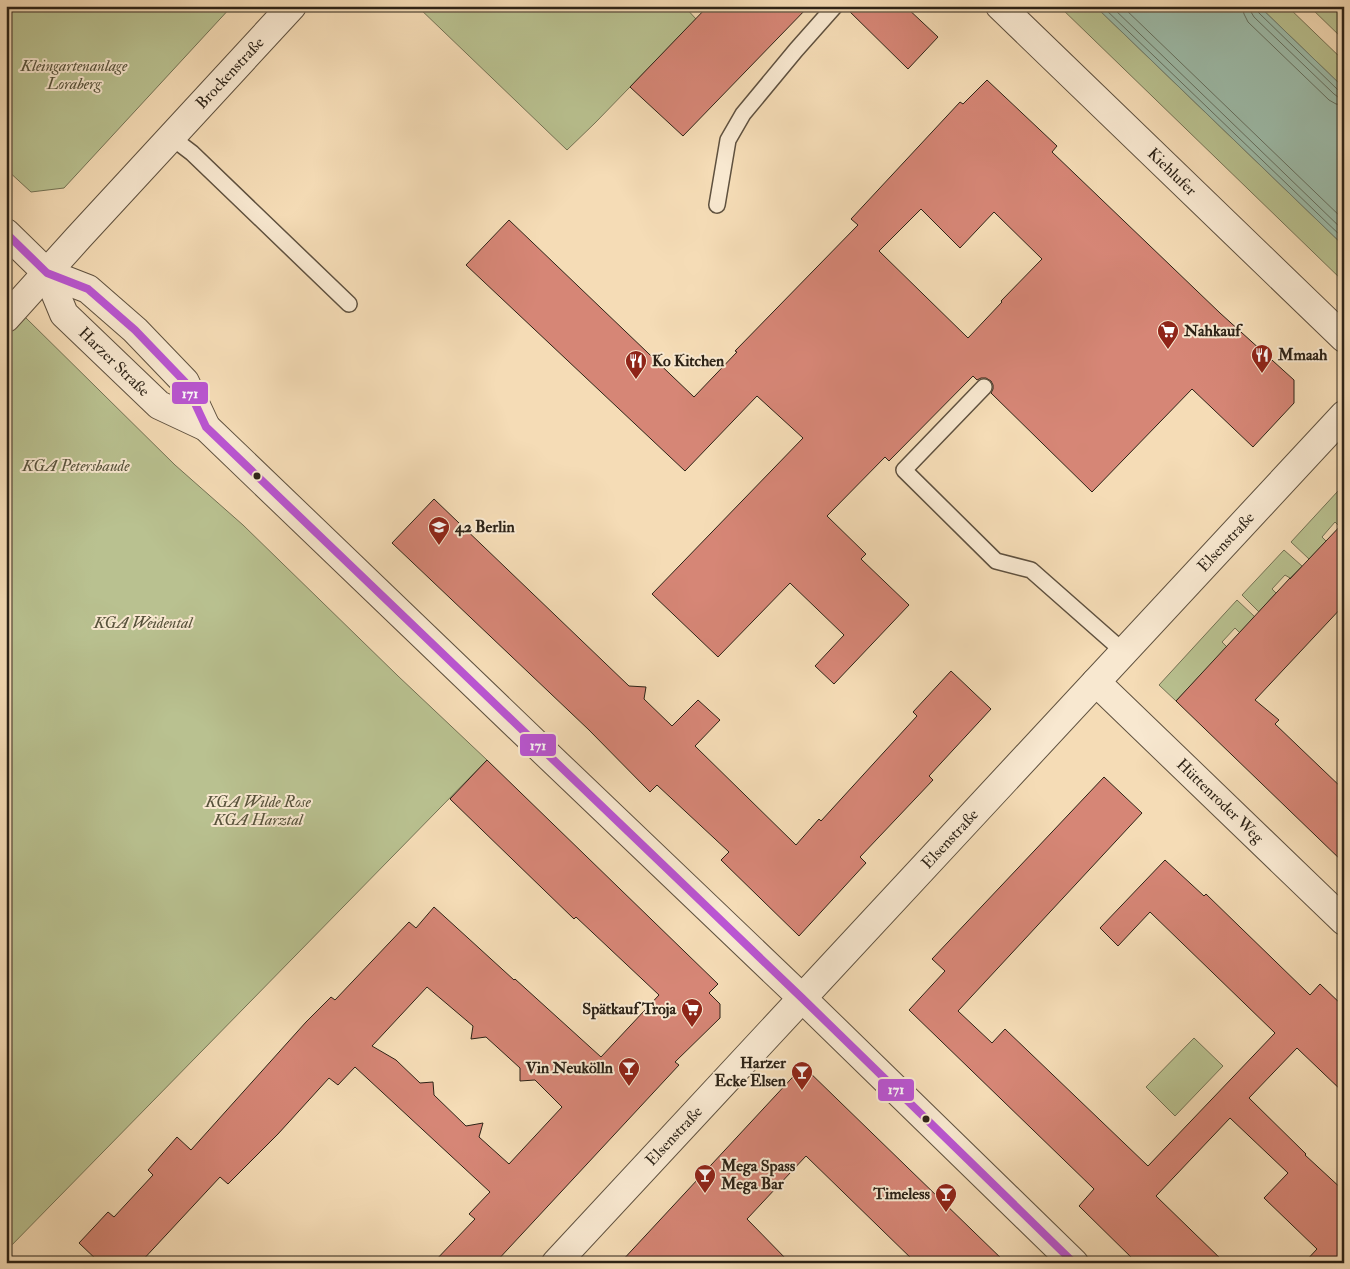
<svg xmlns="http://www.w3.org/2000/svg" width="1350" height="1269" font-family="'IM FELL Double Pica',serif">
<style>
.green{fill:#b9c190;stroke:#737254}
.water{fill:#9dbcaa;stroke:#707f6f}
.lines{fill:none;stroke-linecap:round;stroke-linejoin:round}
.shore{stroke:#657060;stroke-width:1}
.building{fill:#d68676;stroke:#2d2317;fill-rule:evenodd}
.service-casing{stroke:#5f513f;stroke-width:18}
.minor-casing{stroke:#5f513f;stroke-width:30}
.tertiary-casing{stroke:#5f513f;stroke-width:30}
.service{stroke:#f8e8d0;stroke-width:15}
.minor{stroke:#f8e8d0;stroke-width:28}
.tertiary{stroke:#f8e8d0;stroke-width:28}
.bus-1-casing{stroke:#f8e8d0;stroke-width:11}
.bus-1{stroke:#ba55d3;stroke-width:8}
.bus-dot{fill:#2d2317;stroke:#f8e8d0;stroke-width:2}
.labels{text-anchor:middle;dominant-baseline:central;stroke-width:4;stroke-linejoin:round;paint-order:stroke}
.park-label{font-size:16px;font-style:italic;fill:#57523b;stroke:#f8e8d0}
.street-label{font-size:16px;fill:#2d2317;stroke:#f8e8d0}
.poi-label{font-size:16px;font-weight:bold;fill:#2d2317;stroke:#f8e8d0;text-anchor:start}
.line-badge{stroke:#f8e8d0;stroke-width:2}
.badge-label{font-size:14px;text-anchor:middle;font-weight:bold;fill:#fff}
</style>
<rect width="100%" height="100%" fill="#f5dcb6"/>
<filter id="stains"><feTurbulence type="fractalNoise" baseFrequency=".004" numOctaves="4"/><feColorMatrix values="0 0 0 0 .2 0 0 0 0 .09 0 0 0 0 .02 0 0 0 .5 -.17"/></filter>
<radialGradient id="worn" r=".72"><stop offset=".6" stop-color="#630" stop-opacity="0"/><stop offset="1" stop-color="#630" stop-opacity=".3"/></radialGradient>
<g class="green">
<path d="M6 6H232L64 188 31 192 6 169Z"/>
<path d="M417 6H684L696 19 595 123 567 150Z"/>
<path d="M1059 6H1095L1344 246V282Z"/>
<path d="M1259 6H1287L1344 61V88Z"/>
<path d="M1309 6H1340L1344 10V40Z"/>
<path d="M25 317 175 465 243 525 398 676 487 760 6 1251V337Z"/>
<path d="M1338 491 1344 496V521L1339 526 1335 522 1322 537 1326 541 1309 559 1291 542Z"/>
<path d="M1284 550 1302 566 1290 578 1285 575 1272 589 1276 593 1259 612 1242 595Z"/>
<path d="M1237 600 1255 617 1240 633 1235 628 1222 642 1227 647 1176 701 1159 685Z"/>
<path d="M1194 1038 1223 1066 1175 1116 1146 1087Z"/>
</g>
<path class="water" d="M1095 6H1259L1344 88V246Z"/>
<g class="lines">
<g class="shore">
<path d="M1102 6 1344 239"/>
<path d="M1111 6 1344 231"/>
<path d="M1122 6 1344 220"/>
<path d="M1242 6 1244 14 1248 22 1329 100 1336 104 1344 105"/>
<path d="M1250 6 1251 12 1254 17 1334 94 1338 97H1344"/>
<path d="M1256 6 1258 12 1338 90 1344 91"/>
</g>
</g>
<g class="building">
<path d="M708 6H809L683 136 630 87Z"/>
<path d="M844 6H905L938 37 908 69Z"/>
<path d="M987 80 1057 146 1052 152 1220 313 1294 380V403L1253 447 1192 389 1092 492 991 393 993 389V385L991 381 986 378H981L977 380 973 376 889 461 885 457 827 516 866 554 861 559 909 605 834 684 815 666 844 635 790 583 718 657 652 594 803 438 757 396 685 471 466 265 509 220 694 397 737 352 735 351 858 225 851 219 960 102 963 104ZM921 209 960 248 994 212 1042 259 1001 301 1002 302 968 338 879 251Z"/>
<path d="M434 499 629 686 646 687 644 699 672 726 698 700 720 720 695 746 796 845 819 819 821 821 917 716 913 712 951 671 991 709 929 776 933 780 860 857 866 863 799 936 721 860 729 852 657 785 650 792 589 730 392 543Z"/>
<path d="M1344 522V605L1255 700 1279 720 1275 724 1344 790V863L1176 701 1290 578V579Z"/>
<path d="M487 760 718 984 709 993 720 1004V1018L675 1062 679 1065 495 1263H433L475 1219 469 1214 490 1192 355 1067 338 1085 329 1078 278 1134 228 1184 220 1177 140 1263H100L79 1243 108 1212 114 1217 153 1175 148 1170 177 1137 191 1150 306 1022 331 997 335 1000 409 922 416 928 434 907 514 980 515 979 601 1057 659 995 576 917 574 919 450 799ZM427 987 473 1026 471 1039 486 1037 520 1068V1081L535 1080 562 1107 509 1164 479 1137 483 1123 466 1126 434 1095 433 1082 420 1083 396 1060 372 1046Z"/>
<path d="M1104 777 1142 813 958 1011 992 1043 1005 1029 1148 1166 1275 1033 1150 912 1118 946 1100 928 1165 860 1204 896 1206 894 1310 995 1320 984 1344 1007V1093L1297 1048 1249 1098 1306 1154 1305 1155 1344 1191V1263H1304L1317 1249 1264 1198 1288 1173 1230 1118 1156 1196 1225 1263H1137L1079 1206 1094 1189 909 1010 945 971 932 959Z"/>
<path d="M803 1066 907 1167 1006 1263H916L806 1156 747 1219 790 1263H620Z"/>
</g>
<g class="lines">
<g class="service-casing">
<g id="service">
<path d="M171 137 192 153 349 304"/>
<path d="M717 205 728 140 743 114 796 50 835 6"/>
<path d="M984 387 904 470 996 561 1031 570 1124 652"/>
</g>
</g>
<g class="minor-casing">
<g id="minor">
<path d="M1000 6 1344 338"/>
<path d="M6 318 78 238 292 6"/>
<path d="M1096 682 1344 921"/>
<path d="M556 1263 1344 415"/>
</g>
</g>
<g class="tertiary-casing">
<g id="tertiary">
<path d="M6 233 47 273 88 289 135 330 185 382 206 427"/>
<path d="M47 273 64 314 159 405 206 427 557 764 802 998 1074 1263"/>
</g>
</g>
<use href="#service" class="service"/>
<use href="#minor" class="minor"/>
<use href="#tertiary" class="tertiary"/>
<g class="bus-1-casing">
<path id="bus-1" d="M6 233 47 273 88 289 135 330 185 382 206 427 802 998 1074 1263"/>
</g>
<use href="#bus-1" class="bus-1"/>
</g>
<defs>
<g id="supermarket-pin" transform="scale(1.125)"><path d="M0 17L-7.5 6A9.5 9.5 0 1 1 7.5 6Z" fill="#8f2418" stroke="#f8e8d0"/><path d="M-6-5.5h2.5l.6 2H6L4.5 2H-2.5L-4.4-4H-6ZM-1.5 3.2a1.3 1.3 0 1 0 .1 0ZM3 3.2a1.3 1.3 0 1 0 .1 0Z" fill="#fff"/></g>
<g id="restaurant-pin" transform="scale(1.125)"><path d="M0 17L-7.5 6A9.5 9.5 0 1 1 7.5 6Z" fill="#8f2418" stroke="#f8e8d0"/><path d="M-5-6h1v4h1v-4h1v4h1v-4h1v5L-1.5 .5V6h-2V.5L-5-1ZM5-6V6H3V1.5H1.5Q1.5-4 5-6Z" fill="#fff"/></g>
<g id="university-pin" transform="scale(1.125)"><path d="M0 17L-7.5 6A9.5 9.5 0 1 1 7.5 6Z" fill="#8f2418" stroke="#f8e8d0"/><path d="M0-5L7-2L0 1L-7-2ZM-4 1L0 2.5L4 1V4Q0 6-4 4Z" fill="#fff"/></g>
<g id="bar-pin" transform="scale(1.125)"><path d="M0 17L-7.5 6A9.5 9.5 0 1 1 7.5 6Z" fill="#8f2418" stroke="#f8e8d0"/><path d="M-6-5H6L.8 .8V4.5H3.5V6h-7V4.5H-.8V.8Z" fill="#fff"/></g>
</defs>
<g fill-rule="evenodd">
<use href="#supermarket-pin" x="1168" y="331"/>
<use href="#restaurant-pin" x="1262" y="355"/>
<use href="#restaurant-pin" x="636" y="361"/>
<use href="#university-pin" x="439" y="527"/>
<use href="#supermarket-pin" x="692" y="1009"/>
<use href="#bar-pin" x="629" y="1068"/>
<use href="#bar-pin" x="802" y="1072"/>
<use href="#bar-pin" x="705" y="1175"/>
<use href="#bar-pin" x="946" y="1194"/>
</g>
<g class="bus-dot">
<circle cx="257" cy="476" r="4.5"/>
<circle cx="926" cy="1119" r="4.5"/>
</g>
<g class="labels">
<g class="park-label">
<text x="74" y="66">Kleingartenanlage<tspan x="74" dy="18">Loraberg</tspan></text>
<text x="76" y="466">KGA Petersbaude</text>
<text x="143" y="623">KGA Weidental</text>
<text x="258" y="802">KGA Wilde Rose<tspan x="258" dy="18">KGA Harztal</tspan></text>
</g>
<g class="street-label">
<text transform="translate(230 73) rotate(-47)">Brockenstraße</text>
<text transform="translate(1172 172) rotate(44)">Kiehlufer</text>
<text transform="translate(114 362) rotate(44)">Harzer Straße</text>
<text transform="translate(1226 542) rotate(-47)">Elsenstraße</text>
<text transform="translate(1220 801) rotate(44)">Hüttenroder Weg</text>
<text transform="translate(950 839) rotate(-47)">Elsenstraße</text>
<text transform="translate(674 1136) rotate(-47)">Elsenstraße</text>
</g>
<g class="poi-label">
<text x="1184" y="331">Nahkauf</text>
<text x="1278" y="355">Mmaah</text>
<text x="652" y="361">Ko Kitchen</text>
<text x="455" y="527">42 Berlin</text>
<text x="676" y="1009" text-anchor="end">Spätkauf Troja</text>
<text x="786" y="1063" text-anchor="end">Harzer<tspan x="786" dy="18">Ecke Elsen</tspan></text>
<text x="613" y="1068" text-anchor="end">Vin Neukölln</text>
<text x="721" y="1166">Mega Spass<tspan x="721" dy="18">Mega Bar</tspan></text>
<text x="930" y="1194" text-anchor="end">Timeless</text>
</g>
</g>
<g class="line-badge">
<rect x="171" y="381" width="38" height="24" rx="5" fill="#ba55d3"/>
<rect x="519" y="733" width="38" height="24" rx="5" fill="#ba55d3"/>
<rect x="877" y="1078" width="38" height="24" rx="5" fill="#ba55d3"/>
</g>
<g class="badge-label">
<text x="190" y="398">171</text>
<text x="538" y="750">171</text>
<text x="896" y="1094">171</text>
</g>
<rect width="1350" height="1269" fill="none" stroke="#f5dcb6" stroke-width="25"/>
<rect x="8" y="8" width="1335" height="1254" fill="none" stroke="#2d2317" stroke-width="2.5"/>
<rect x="12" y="12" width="1325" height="1244" fill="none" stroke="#2d2317"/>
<rect width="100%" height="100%" filter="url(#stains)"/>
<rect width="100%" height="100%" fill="url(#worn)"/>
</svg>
